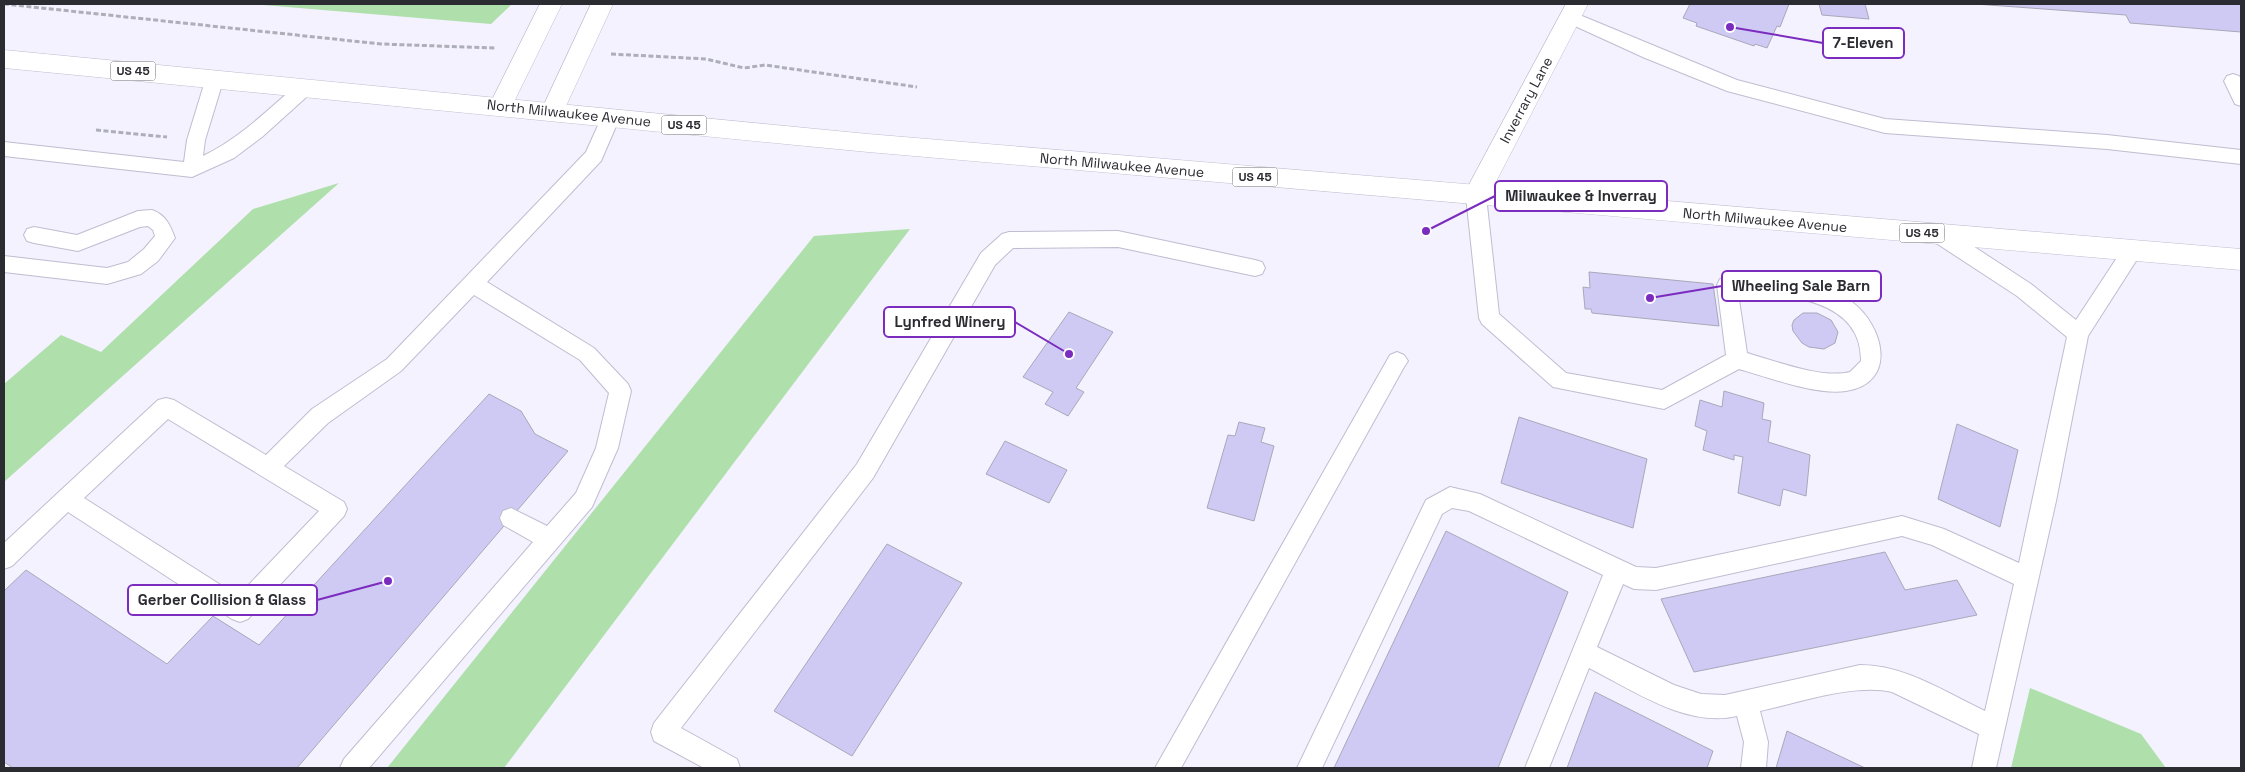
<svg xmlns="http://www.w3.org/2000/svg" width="2245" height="772" font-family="'Space Grotesk',sans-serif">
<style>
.green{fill:#afdfab}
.building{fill:#cfcaf4;stroke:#a9a7ba}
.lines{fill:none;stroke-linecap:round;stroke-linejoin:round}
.service-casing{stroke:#bfbdd0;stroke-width:2}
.minor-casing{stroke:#bfbdd0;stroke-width:1}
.primary-casing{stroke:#bfbdd0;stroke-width:1}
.path{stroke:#aeaeb8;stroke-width:3;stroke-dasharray:5 2.5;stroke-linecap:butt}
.service{fill:#fff;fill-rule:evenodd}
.minor{fill:#fff;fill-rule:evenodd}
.primary{fill:#fff;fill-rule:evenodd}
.labels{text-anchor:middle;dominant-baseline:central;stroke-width:4;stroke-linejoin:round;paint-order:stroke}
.shield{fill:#fff;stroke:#6b6b70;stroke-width:1}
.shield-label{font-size:12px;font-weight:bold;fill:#2b2b32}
.street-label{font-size:14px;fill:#2b2b32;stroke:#fff}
.leader{fill:none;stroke:#7b2cbf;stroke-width:2}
.callout-dot{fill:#7b2cbf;stroke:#fff;stroke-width:2}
.callout{fill:#fff;stroke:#7b2cbf;stroke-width:2}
.callout-label{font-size:15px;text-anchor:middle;font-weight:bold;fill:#2b2b32}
</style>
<rect width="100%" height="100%" fill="#f3f2fe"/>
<g class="green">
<path d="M252 4H512L491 24Z"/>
<path d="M339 183 4 482V384L61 335 101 352 253 209Z"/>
<path d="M910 229 504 768H387L814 236Z"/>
<path d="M2030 688 2141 734 2166 768H2011Z"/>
</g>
<g class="building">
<path d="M1690 4H1789L1780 27 1777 26 1767 48 1755 44 1754 46 1696 26 1697 23 1683 18Z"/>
<path d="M1819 4H1865L1869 19 1822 15Z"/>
<path d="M1975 4H2241V32L2130 23 2126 15Z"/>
<path d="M1589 272 1713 284 1719 326 1592 313 1591 309H1585L1583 287 1590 288Z"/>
<path d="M1069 312 1113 332 1076 388 1084 392 1068 416 1045 404 1053 392 1023 377Z"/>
<path d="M1803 313H1817L1831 320 1838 332 1835 343 1824 349 1809 347 1802 343 1793 331 1792 325 1794 320Z"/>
<path d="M1724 391 1764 403 1762 419 1771 421 1768 442 1810 455 1806 496 1783 489 1780 506 1738 493 1743 457 1734 455V460L1703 450 1707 431 1695 426 1700 400 1722 407Z"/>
<path d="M489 394 521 411 535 434 568 451 297 768H13L4 762V591L26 570 167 664 213 616 259 645Z"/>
<path d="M1519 417 1647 459 1633 528 1501 483Z"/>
<path d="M1239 422 1265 428 1261 442 1274 446 1254 521 1207 508 1228 435 1235 436Z"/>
<path d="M1957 424 2018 450 2000 527 1938 499Z"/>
<path d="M1005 441 1067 470 1049 503 986 474Z"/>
<path d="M1446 531 1568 592 1498 768H1334Z"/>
<path d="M887 544 962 583 852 756 774 711Z"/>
<path d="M1885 552 1905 590 1957 580 1977 615 1694 672 1661 599Z"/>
<path d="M1595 692 1713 751 1707 768H1567Z"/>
<path d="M1787 731 1865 768H1776Z"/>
</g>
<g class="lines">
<g class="service-casing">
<g id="service">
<path d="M1570 11 1737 80 1885 119 2107 135 2241 150V164L2107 149 1885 133 1727 91 1645 58 1564 21 1561 17 1564 13Z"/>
<path d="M215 71 221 73 224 78 205 140 203 156C240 138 269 109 300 82L306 80 312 82 315 87 312 92 262 137 234 158 192 177 4 156V142L184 162 187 140 206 78 209 73Z"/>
<path d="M2233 74 2239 76 2241 79V106L2235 104 2224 81 2227 76Z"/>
<path d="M611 110 618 112 620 117 601 161 487 282 594 348 628 384 631 391 618 448 592 507 369 768H340L344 759 533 542 503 525 500 518 503 511 511 508 547 526 576 493 596 448 609 393 580 360 474 295 401 371 328 423 284 466 344 502 347 509 344 516 248 619 240 622 232 619 68 512 12 566 4 569V543L158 400 166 398 174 400 266 455 312 409 387 359 586 152 604 112ZM168 419 319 511 238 596 84 498Z"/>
<path d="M1476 188 1483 191 1486 196 1499 314 1566 373 1662 390 1726 355 1717 285 1720 279C1749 269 1828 283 1852 302 1884 326 1898 383 1846 391 1818 396 1767 377 1739 369L1664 409 1553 387 1482 324 1479 318 1466 196 1469 191ZM1738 293C1784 294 1862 298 1861 361L1850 372C1822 379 1775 361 1747 353Z"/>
<path d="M152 210C166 215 170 225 175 238L158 261 141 274 107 284 4 272V256L107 268 128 262 144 249 155 236 153 230 148 226 140 227 78 251 34 243 27 241 24 235 27 229 34 227 77 235 138 211Z"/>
<path d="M1940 227 1947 229 2031 284 2076 320 2126 244 2133 242 2140 244 2143 250 2088 336 2056 501 1996 768H1972L1979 734 1892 692C1854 683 1798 703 1760 711L1768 742 1766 768H1741L1744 742 1737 716C1686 728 1633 690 1589 668L1549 768H1525L1603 575 1469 511 1452 508 1442 514 1322 768H1297L1426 500 1450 487 1480 494 1636 567 1656 568 1902 516 1944 529 2019 563 2067 337 2017 296 1933 241 1930 235 1933 229ZM1902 536 1932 545 2014 584 1985 711C1945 692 1905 665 1860 665L1725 695 1701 694 1674 685 1597 647 1623 584 1634 589 1656 590Z"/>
<path d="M1118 231 1255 260 1262 262 1265 268 1262 274 1255 276 1118 247 1013 248 995 265 873 478 681 728 737 759 740 768H704L654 741 651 732 654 723 857 464 981 253 1002 234 1009 232Z"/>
<path d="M1397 352 1404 355 1408 361 1404 367 1181 768H1155L1390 355Z"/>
</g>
</g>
<g class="minor-casing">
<g id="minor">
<path d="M540 4H562L509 112 501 115 493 112 489 106Z"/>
<path d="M591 4H613L561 117 553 120 545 117 541 111Z"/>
<path d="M1566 4H1588L1485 203 1476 206 1467 203 1463 196Z"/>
</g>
</g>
<g class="primary-casing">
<path id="primary" d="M4 50 868 134 2241 249V270L868 152 4 68Z"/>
</g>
<g class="path">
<path d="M4 4 381 44 495 48"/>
<path d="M611 54 706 59 744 68 765 65 917 87"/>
<path d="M96 130 167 137"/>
</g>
<use href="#service" class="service"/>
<use href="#minor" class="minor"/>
<use href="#primary" class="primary"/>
</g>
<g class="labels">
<g class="shield">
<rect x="110.5" y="61.5" width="45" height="19" rx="4"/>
<rect x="661.5" y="115.5" width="45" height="19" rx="4"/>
<rect x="1232.5" y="167.5" width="45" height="19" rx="4"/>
<rect x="1899.5" y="223.5" width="45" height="19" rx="4"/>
</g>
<g class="shield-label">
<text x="133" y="71">US 45</text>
<text x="684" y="125">US 45</text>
<text x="1255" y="177">US 45</text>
<text x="1922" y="233">US 45</text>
</g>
<g class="street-label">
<text transform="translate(1526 100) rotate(-62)">Inverrary Lane</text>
<text transform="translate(569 113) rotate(6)">North Milwaukee Avenue</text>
<text transform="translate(1122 165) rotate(5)">North Milwaukee Avenue</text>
<text transform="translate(1765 220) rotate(5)">North Milwaukee Avenue</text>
</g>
</g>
<path class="leader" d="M1730 27L1823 43M1426 231L1495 196M1650 298L1722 286M1069 354L1015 322M388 581L317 600"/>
<g class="callout-dot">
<circle cx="1730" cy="27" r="5"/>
<circle cx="1426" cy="231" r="5"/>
<circle cx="1650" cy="298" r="5"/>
<circle cx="1069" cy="354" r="5"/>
<circle cx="388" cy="581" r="5"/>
</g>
<g class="callout">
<rect x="1823" y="28" width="81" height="30" rx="5"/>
<rect x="1495" y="181" width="172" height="30" rx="5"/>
<rect x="1722" y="271" width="159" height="30" rx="5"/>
<rect x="884" y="307" width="131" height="30" rx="5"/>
<rect x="128" y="585" width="189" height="30" rx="5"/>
</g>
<g class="callout-label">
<text x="1863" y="48">7-Eleven</text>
<text x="1581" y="201">Milwaukee &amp; Inverray</text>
<text x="1801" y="291">Wheeling Sale Barn</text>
<text x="950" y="327">Lynfred Winery</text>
<text x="222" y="605">Gerber Collision &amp; Glass</text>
</g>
<rect width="2245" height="772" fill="none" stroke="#2b2b32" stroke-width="10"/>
</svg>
